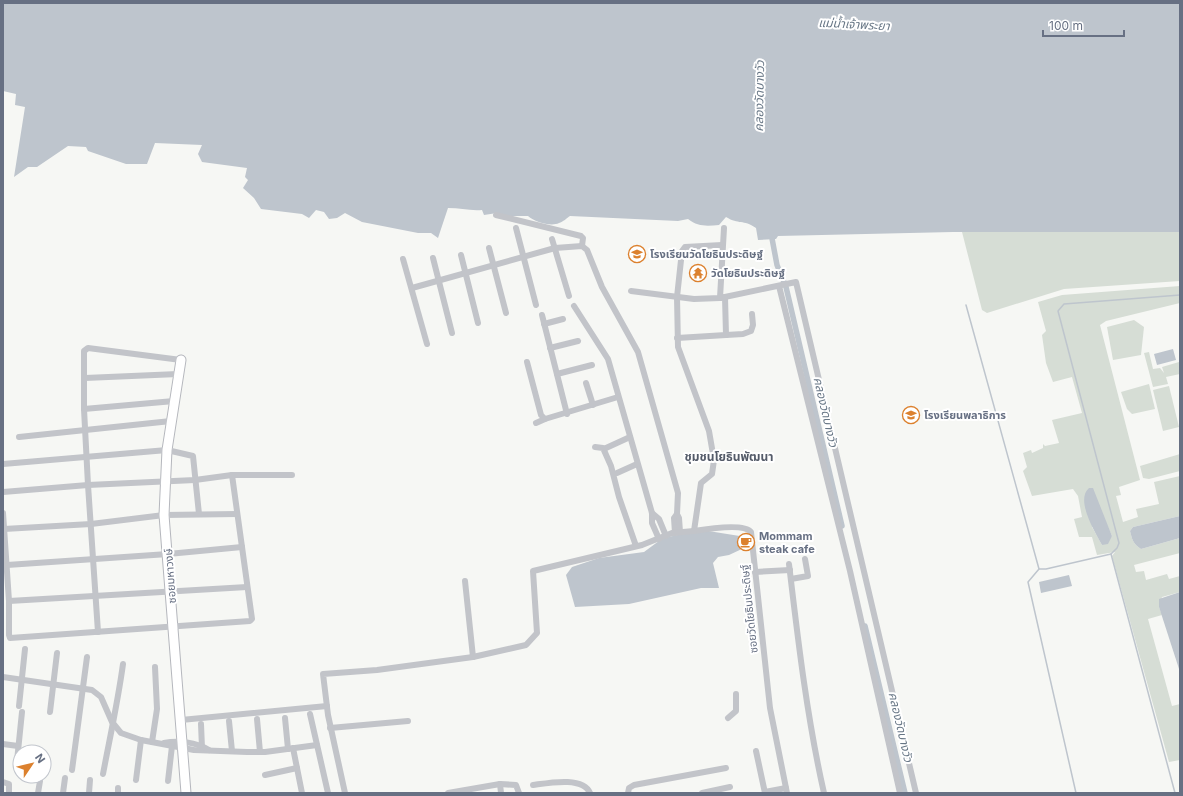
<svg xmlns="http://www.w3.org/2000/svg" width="1183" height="796" font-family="Inter,'Noto Sans Thai',sans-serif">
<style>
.green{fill:#d6ddd5;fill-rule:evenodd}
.water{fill:#bec5cd}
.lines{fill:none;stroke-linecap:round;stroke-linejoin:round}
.stream{stroke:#bec5cd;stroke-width:1.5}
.canal{stroke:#bec5cd;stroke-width:5.5}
.secondary-casing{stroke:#b5b7bd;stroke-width:11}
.street{stroke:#c2c4c9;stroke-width:6}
.secondary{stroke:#fff;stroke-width:9}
.labels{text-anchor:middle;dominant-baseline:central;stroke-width:4;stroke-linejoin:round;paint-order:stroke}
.poi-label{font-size:11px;font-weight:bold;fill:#677083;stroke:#fff;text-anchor:start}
.street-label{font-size:11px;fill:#677083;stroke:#fff}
.water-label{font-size:12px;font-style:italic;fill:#687786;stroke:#fff}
.neighbourhood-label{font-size:12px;font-weight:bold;fill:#545b69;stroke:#fff}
</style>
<rect width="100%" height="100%" fill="#f6f7f4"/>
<g class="green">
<path d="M962 232H1180V281L1064 289 987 313 982 310Z"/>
<path d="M1180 286V303L1106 321 1100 325 1140 480 1119 487 1121 495 1116 496 1123 522 1138 517 1136 509 1159 504 1154 482 1180 476V516L1133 527 1130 531C1132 539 1133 544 1141 549L1180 538V553L1134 565 1136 572 1144 571 1146 580 1167 574 1169 579 1180 576V592L1162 597 1159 607 1162 615 1148 619 1172 706 1180 704V760L1169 762 1112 556 1115 552 1097 555 1092 537H1079L1074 519 1082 517 1078 496 1073 489 1032 496 1023 471 1027 467 1023 453 1031 450 1032 453 1043 448V444L1045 446 1059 443 1052 420 1082 413 1072 377 1053 382 1046 363 1042 335 1046 331 1038 302 1062 295ZM1103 516 1112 536 1102 545 1092 527Z"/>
<path d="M1134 320 1144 327 1141 355 1113 360 1107 327Z"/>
<path d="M1149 352 1153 369 1160 368 1164 373 1162 367 1179 362 1180 374 1166 377 1168 384 1153 387 1144 353Z"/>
<path d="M1149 384 1155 409 1132 414 1127 409 1121 392Z"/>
<path d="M1169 386 1179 427 1163 431 1153 390Z"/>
<path d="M1180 454V471L1149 479 1143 478 1140 466Z"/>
</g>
<g class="water">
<path d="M3 3H1180V232H953L778 236 776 239 758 240 756 228C743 219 739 225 726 217L719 225C707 226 698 227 688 219L678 221 570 216C567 218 563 222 559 223 551 227 535 222 528 216H507L497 213 484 215 482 210C470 211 460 208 448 208L438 238 431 233H418L362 222 345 213 337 218 329 219 324 212 316 210 309 218 302 214 261 209 254 198 243 188 248 180 245 177 247 168 202 162 198 154 202 145 155 143 147 164H126L88 151 86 147 68 146 37 167H28L14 177 25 107 15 105 16 94 3 91Z"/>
<path d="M1173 349 1176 360 1157 365 1154 354Z"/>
<path d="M1089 488H1093L1112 536 1108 544 1102 545C1095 532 1075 500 1089 488Z"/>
<path d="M1180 516V538L1141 549C1133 544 1132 539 1130 531L1133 527Z"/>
<path d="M702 530 746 537 744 548 729 555 718 557 713 563 719 588H701L629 604 575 607 566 575 572 567 599 558 644 552 663 538Z"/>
<path d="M1069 575 1072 586 1041 593 1039 582Z"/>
<path d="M1180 592V672L1159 607V599Z"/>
</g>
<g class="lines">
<g class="stream">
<path d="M966 305 1039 569 1028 582 1076 793"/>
<path d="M1039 569H1046L1111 554"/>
<path d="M1175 793 1111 554 1117 548 1119 543 1058 311 1064 304 1180 295"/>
</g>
<g class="canal">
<path d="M771 233 777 265 786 287 842 526"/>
<path d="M865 626 905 793"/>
</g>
<g class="secondary-casing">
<path id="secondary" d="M181 360 167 450 164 515 186 793"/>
</g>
<g class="street">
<path d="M496 215 581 236 583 238 582 246"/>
<path d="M516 228 536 305"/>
<path d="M552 239 569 296"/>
<path d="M722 245 685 247 682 251 677 297 678 347 709 431 714 460 712 474 701 483 694 531C706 529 744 523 751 532L770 708 787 793"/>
<path d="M489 248 506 313"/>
<path d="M461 255 478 323"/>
<path d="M433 258 452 333"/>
<path d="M403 259 427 344"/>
<path d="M779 286 850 571 900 793"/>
<path d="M412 288 555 248 582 246 587 250 602 287 638 352 678 493 677 514 674 518 675 533"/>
<path d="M631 291 694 299 720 298 796 282 916 793"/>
<path d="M720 298 724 228"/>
<path d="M574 306 608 359 652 513V523L659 539"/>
<path d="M542 315 567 414"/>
<path d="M544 324 563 319"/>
<path d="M726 335 743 334 751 331 753 325 752 314"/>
<path d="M677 338 726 335 725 297"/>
<path d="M550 348 578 341"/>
<path d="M527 362 541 415 545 419 618 397"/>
<path d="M557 374 592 365"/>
<path d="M85 378 178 374"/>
<path d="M586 383 593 405"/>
<path d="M84 409 174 401"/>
<path d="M536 423 545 419"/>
<path d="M19 437 171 421"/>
<path d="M595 447 603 448 611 466 619 497 636 546"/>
<path d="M606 448 630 437"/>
<path d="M3 464 167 450 193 456 199 514"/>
<path d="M617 473 637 464"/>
<path d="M3 492 88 485 195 480 232 475H292"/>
<path d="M3 513 9 601V635L10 638 250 621 252 619 232 475"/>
<path d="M652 513 659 519 666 536"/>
<path d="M677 514 679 518 680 532"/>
<path d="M4 529 91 524 164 515 237 514"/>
<path d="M789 564C798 640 807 718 824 793"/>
<path d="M7 565 168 554 242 547"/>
<path d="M755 572 790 570"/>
<path d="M791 579 808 576 805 559"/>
<path d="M465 581 473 657"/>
<path d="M9 601 247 587"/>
<path d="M98 632 88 485 84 409V351L88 348 181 360"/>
<path d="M3 677 92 690 101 697 112 722 121 733 141 740 194 750 247 752H265L317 745"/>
<path d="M19 706 25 649"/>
<path d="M50 712 57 653"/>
<path d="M310 714 328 793"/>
<path d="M285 718 288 749"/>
<path d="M728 718 736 711V694"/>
<path d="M257 719 260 752"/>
<path d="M181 720 327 706"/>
<path d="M229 721 232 751"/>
<path d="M201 724 202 748"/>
<path d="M330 728 408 721"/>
<path d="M152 742 157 709 155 667"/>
<path d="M164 743C178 740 196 742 209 750"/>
<path d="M3 744 18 746"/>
<path d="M293 748 302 793"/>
<path d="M756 751 765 793"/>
<path d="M17 761 22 712"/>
<path d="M72 770 87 657"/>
<path d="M103 774C110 737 118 701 123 664"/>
<path d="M265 775 297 768"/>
<path d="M136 780 141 740"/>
<path d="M168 781 172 746"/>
<path d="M3 782 9 784V793"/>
<path d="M500 784 501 793"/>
<path d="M533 785C548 783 583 776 590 793"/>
<path d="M765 792 786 788"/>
<path d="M38 793 40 781"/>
<path d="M63 793 65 778"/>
<path d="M89 793 90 780"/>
<path d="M118 793V788"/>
<path d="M345 793 328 715 323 674 377 670 473 657 526 645 537 633 533 571 642 545 672 533 694 531"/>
<path d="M448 793 500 784 516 785 519 793"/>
<path d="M628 793 629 788 634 785 726 768"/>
<path d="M702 793 730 787"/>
</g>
<use href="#secondary" class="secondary"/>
</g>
<defs>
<g id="school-ring" transform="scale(0.9)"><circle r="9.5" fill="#fff" stroke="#dc812e" stroke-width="1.5"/><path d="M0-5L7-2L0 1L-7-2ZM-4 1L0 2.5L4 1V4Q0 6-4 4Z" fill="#dc812e"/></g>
<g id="temple-ring" transform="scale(0.9)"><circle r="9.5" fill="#fff" stroke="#dc812e" stroke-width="1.5"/><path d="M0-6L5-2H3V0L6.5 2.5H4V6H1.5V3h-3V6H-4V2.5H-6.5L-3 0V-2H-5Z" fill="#dc812e"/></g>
<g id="university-ring" transform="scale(0.9)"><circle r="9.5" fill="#fff" stroke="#dc812e" stroke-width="1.5"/><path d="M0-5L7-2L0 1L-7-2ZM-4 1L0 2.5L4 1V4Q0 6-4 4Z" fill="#dc812e"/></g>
<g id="cafe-ring" transform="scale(0.9)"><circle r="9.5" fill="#fff" stroke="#dc812e" stroke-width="1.5"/><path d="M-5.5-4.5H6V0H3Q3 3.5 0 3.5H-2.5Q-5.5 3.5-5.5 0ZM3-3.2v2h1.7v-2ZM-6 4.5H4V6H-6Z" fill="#dc812e"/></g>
</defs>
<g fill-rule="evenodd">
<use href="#school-ring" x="637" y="254"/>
<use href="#temple-ring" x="698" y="273"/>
<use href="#university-ring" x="911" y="415"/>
<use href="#cafe-ring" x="746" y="542"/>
</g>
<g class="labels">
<g class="poi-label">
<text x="650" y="254">โรงเรียนวัดโยธินประดิษฐ์</text>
<text x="711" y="273">วัดโยธินประดิษฐ์</text>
<text x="924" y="415">โรงเรียนพลาธิการ</text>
<text x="759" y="536">Mommam<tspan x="759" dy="13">steak cafe</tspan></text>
</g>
<g class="street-label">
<text transform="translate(170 576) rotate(-94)">ซอยมหาวงษ์</text>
<text transform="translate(749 609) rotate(-96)">ซอยวัดโยธินประดิษฐ์</text>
</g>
<g class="water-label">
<text transform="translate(854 24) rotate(3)">แม่น้ำเจ้าพระยา</text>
<text transform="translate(759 96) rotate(-89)">คลองวัดบางวัว</text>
<text transform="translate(826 412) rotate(77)">คลองวัดบางวัว</text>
<text transform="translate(901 727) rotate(77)">คลองวัดบางวัว</text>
</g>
<g class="neighbourhood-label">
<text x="729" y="456">ชุมชนโยธินพัฒนา</text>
</g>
</g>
<rect width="1183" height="796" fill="none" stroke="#677083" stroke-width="8"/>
<g transform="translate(32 764) rotate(55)"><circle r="19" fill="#ffffff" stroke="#c2c6cd"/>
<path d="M0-3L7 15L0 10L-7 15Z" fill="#dc812e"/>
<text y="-6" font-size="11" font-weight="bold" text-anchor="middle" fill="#677083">N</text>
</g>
<path d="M1043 30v6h81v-6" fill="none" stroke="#677083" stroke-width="2"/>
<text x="1049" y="30" font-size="12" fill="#677083" stroke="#ffffff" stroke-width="3" paint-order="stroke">100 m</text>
</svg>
